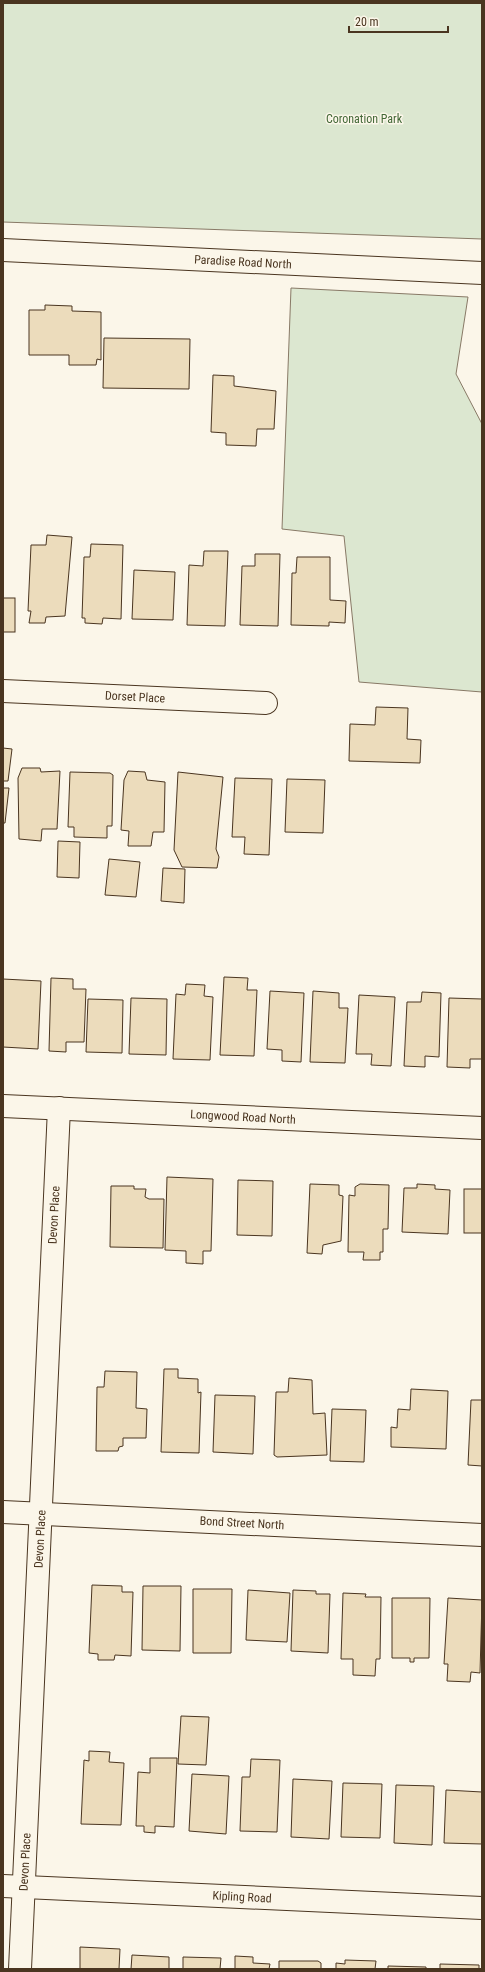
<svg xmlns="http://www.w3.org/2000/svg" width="485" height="1972" font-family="'Roboto Condensed',sans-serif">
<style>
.green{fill:#dce7d0;stroke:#887966}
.building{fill:#ecdcbc;stroke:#4a3520}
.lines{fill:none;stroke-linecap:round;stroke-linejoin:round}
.street-casing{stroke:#4a3520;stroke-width:24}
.secondary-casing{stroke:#4a3520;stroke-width:24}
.street{stroke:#fbf6e9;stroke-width:22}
.secondary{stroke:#fbf6e9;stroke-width:22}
.labels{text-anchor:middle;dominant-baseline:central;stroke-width:3;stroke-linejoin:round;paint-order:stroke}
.park-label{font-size:12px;fill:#436837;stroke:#fbf6e9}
.street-label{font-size:12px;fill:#4a3520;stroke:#fbf6e9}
</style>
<rect width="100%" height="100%" fill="#fbf6e9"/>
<g class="green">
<path d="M3 3H482V239L3 222Z"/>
<path d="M291 288 468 297 456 374 482 424V692L359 682 344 536 282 529Z"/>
</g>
<g class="building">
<path d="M45 305 72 306V311L101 312V360L97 359 96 365H69V355H29V310H45Z"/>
<path d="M104 338 190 339 189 389 103 388Z"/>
<path d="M213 375 234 376V386L276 391 274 429H257L256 446 226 445V433L211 432Z"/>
<path d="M47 535 72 537 65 616 46 617 45 623H29L31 611H28L31 545H46Z"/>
<path d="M91 544 123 545 121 619 103 618 102 624 85 623V618H82L84 557H90Z"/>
<path d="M204 551H228L225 626 187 625 189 565 203 566Z"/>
<path d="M255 554H280L278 626 240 625 242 566H255Z"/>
<path d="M297 557H330V600L346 601 345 623 329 622V626L291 625 292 573H296Z"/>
<path d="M134 570 175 572 173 620 132 619Z"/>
<rect x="3" y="598" width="12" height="34"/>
<path d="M376 707 408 708 407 739 421 740 420 763 349 761 350 724 375 725Z"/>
<path d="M3 748 12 749 8 781H3Z"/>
<path d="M22 768H40L41 772 60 771 57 829H42L41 841 19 839 18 778Z"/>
<path d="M128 771 145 772 147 780 165 782 164 832H153L151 846H128L129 831 121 830 124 780Z"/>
<path d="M70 772 110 773 113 775 112 826H107V838L74 837V827H68Z"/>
<path d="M178 772 223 777 216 849 219 857 217 868 182 867 174 850Z"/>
<path d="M235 778 272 779 269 855 244 854 245 837H232Z"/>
<path d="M287 779 325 780 323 833 285 832Z"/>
<path d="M3 788H9L5 823H3Z"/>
<path d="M58 841 80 842 79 878 57 877Z"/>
<path d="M109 859 140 862 136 897 105 895Z"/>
<path d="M163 868 185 869 184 903 161 901Z"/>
<path d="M224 977 248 978 247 990H257L254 1056 220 1055Z"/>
<path d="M51 978 73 979V989H86L84 1042H66V1052L49 1051Z"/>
<path d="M3 979 41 981 38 1049 3 1047Z"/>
<path d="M186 984 205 985 204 996 213 997 210 1060 173 1059 176 994 185 995Z"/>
<path d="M270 991 304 993 301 1062 282 1061V1050L267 1049Z"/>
<path d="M313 991 339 993V1008H348L345 1063 310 1062Z"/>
<path d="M422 992 441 993 439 1057 425 1056V1067L404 1066 407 1002H421Z"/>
<path d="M359 995 395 997 391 1066 371 1065 372 1054H356Z"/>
<path d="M131 998 167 999 166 1055 129 1054Z"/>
<path d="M449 998 482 999V1059H470V1068L447 1067Z"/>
<path d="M88 999 123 1000 122 1053 86 1052Z"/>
<path d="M167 1177 213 1179 211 1251H203V1264L186 1263V1251L165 1250Z"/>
<path d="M238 1180 273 1181 272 1236 237 1235Z"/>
<path d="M310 1184 339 1185V1195L343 1196 341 1241 323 1245 322 1254 307 1253Z"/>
<path d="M360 1184 389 1185 388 1229H383V1252H380V1260H363L364 1252H348L349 1195 355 1196V1187Z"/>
<path d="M417 1184 435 1185V1189L450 1190 448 1234 402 1232 404 1188H417Z"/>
<path d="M111 1186H134V1189H146L145 1197 149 1199H164L163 1248 110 1247Z"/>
<rect x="464" y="1189" width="18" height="44"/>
<path d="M164 1369H178V1378L198 1379V1393L201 1392 199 1453 161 1452Z"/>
<path d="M105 1371 137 1372 136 1408 147 1409 146 1438H123V1446L119 1447 118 1451H96L97 1387H104Z"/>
<path d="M289 1378 312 1380 313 1414 325 1413 327 1455 277 1457 274 1455 276 1392H288Z"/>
<path d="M411 1389 448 1391 446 1449 391 1447V1427L397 1428 398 1409 410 1410Z"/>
<path d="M215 1395 255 1396 253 1454 213 1452Z"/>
<path d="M471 1400H482V1466L468 1465Z"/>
<path d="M332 1409 366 1410 364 1462 330 1461Z"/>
<path d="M92 1585 122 1586V1592H133L131 1656 115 1655 114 1660H98V1654L89 1653Z"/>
<path d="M143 1586H181L180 1651 142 1650Z"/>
<path d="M193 1589H232L231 1653H193Z"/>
<path d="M248 1590 290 1593 287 1642 246 1640Z"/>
<path d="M293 1590 316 1591V1594H330L328 1653 291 1651Z"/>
<path d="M343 1593 366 1594 365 1597H381L380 1659H376L375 1676 353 1675V1659H341Z"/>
<path d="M392 1598H430L429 1658H414V1662H410V1658H392Z"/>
<path d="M448 1598 482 1600 480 1673 471 1672 470 1682 447 1681 448 1664H444Z"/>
<path d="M181 1716 209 1717 206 1765 178 1764Z"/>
<path d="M89 1751 110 1752 109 1762 124 1763 121 1825 81 1824 84 1760 89 1761Z"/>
<path d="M150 1758H177L174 1827 155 1826V1833L144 1832V1826H136L138 1772 150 1773Z"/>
<path d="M251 1759 280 1760 277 1832 240 1831 242 1777H250Z"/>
<path d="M192 1774 229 1776 226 1834 189 1831Z"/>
<path d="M293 1779 332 1781 329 1839 291 1837Z"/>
<path d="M343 1783 382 1784 380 1838 341 1837Z"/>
<path d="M396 1785 434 1786 432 1845 394 1843Z"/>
<path d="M446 1790 482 1792V1844L444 1843Z"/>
<path d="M80 1947 120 1949 119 1969H80Z"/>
<path d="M132 1955 169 1957V1969H131Z"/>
<path d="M235 1956 253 1957V1963L270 1964 269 1969H235Z"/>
<path d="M183 1957 221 1958 220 1969H183Z"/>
<path d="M345 1960 376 1961 375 1969H336V1963L345 1964Z"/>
<path d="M279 1961H318L321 1963V1969H279Z"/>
<path d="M440 1964 479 1965V1969H440Z"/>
<path d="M388 1966 426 1967V1969H388Z"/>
</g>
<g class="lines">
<g class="street-casing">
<g id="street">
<path d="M3 250 482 273"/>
<path d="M3 691 266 703"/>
<path d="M3 1512 482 1535"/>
<path d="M3 1886 482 1908"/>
<path d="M20 1969 59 1108"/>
</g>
</g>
<g class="secondary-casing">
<path id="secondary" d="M3 1106 482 1128"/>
</g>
<use href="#street" class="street"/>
<use href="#secondary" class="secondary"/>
</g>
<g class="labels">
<g class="park-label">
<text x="364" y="119">Coronation Park</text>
</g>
<g class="street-label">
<text transform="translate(243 262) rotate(3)">Paradise Road North</text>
<text transform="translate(135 697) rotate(3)">Dorset Place</text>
<text transform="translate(243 1117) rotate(3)">Longwood Road North</text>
<text transform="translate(54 1215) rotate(-87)">Devon Place</text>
<text transform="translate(242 1523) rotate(3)">Bond Street North</text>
<text transform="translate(40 1539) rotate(-87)">Devon Place</text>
<text transform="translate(25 1862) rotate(-87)">Devon Place</text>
<text transform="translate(242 1897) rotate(3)">Kipling Road</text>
</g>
</g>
<rect width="485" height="1972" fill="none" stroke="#4a3520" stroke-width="8"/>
<path d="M349 26v6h99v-6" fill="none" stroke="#4a3520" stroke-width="2"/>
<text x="355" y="26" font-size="12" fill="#4a3520" stroke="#fbf6e9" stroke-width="3" paint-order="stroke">20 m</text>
</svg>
